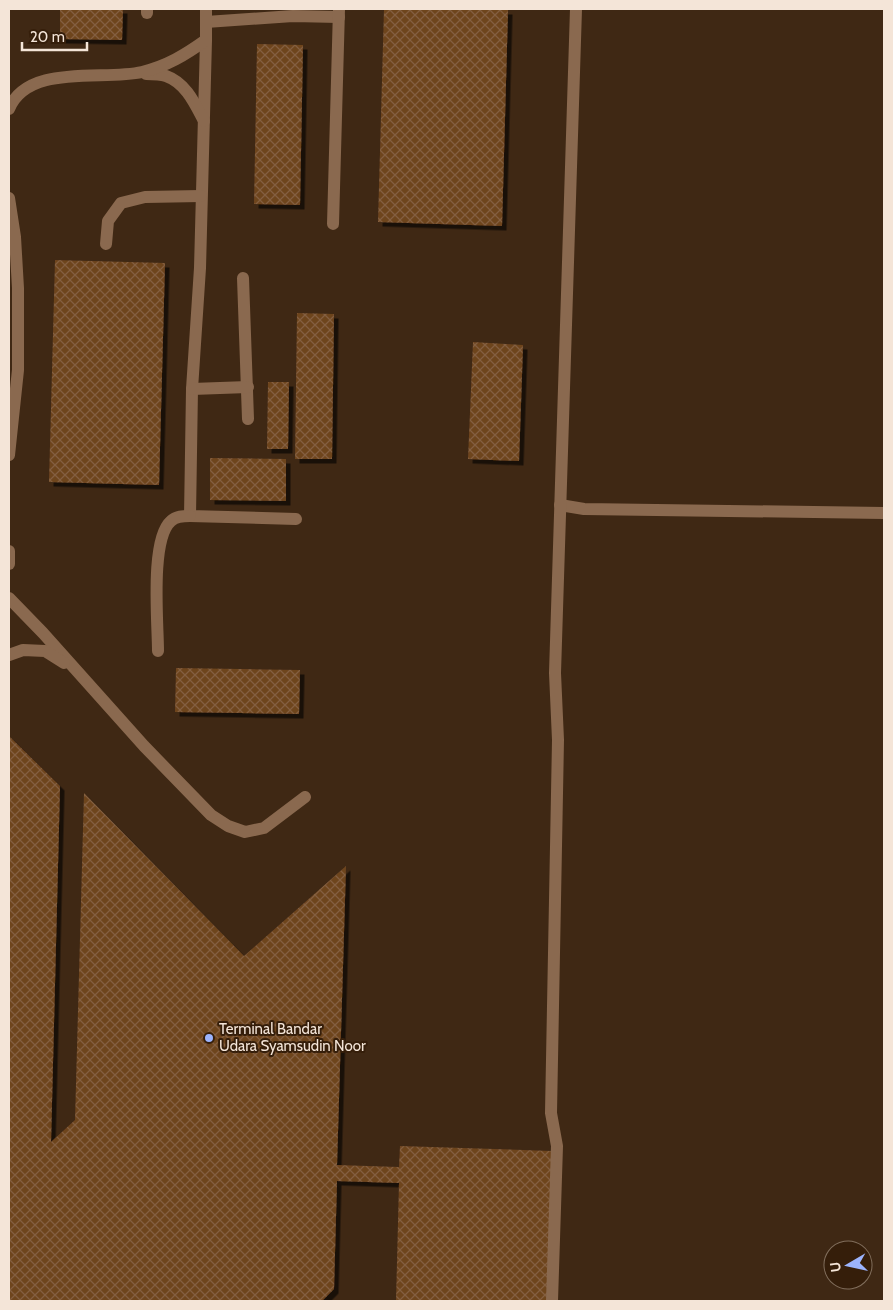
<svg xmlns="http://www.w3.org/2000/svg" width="893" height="1310" font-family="Cabin,sans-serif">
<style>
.building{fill:url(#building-cross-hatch);filter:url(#shadow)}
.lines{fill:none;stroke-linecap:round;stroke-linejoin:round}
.minor{stroke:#8a694f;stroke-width:12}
.poi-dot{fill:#9cb4fd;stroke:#351e0a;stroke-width:2}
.labels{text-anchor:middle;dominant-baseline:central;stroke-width:4;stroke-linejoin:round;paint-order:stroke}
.poi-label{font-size:15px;fill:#f4e5d8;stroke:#351e0a;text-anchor:start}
</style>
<defs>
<pattern id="building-cross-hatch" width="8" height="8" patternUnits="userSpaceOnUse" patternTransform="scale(1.25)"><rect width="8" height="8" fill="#6e441f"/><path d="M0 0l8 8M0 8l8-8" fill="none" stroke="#835f3f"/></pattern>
<filter id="shadow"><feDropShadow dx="4.5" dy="4.5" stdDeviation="0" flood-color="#0009"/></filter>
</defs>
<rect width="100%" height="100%" fill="#3f2814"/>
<g class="building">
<path d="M60 9H123L122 40 60 39Z"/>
<path d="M384 9 508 10 502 226 378 222Z"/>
<path d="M257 44 303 45 300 205 254 204Z"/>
<path d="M55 260 165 263 159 485 49 482Z"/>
<path d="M297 313 334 314 332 459H295Z"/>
<path d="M473 342 523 345 519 461 468 459Z"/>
<path d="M268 382H289L288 449H267Z"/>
<path d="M210 458 286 459V501L210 500Z"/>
<path d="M176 668 300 670 299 714 175 712Z"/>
<path d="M9 736 60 786 51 1142 75 1120 84 793 244 956 346 866 337 1165 399 1167 400 1146 552 1151 548 1301H396L399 1183 337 1181 334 1289 322 1301H9Z"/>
</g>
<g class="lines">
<g class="minor">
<path d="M147 13V9"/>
<path d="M206 22 293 16 339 17"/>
<path d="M206 40 200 268 192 389 190 516 296 519"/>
<path d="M146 74C152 74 160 74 166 76 186 83 195 104 204 121"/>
<path d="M9 109C28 63 103 81 142 72 167 66 185 55 206 40V9"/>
<path d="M9 198 15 237 18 288V370L9 455"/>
<path d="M333 224 339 9"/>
<path d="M106 244 108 221 121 203 145 197 201 196"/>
<path d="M243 278 248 419"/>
<path d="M192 389 248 387"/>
<path d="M560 505 584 509 884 513"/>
<path d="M9 551V564"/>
<path d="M9 598 43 633 144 746 211 815 228 826 245 832 264 828 305 797"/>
<path d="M158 651C158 623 150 539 171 521 176 516 183 516 190 516"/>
<path d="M9 655 23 650 45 651 64 663"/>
<path d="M552 1301 557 1146 551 1113 558 740 555 673 576 9"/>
</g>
</g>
<circle class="poi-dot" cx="209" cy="1038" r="5"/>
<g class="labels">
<g class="poi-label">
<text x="219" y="1029">Terminal Bandar<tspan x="219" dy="17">Udara Syamsudin Noor</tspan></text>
</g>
</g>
<rect width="893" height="1310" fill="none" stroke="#f4e5d8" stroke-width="20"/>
<g transform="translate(848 1265) rotate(261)"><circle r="24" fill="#351e0a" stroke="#816e5c"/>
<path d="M0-4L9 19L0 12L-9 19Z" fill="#9cb4fd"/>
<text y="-8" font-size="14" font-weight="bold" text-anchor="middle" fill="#f4e5d8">U</text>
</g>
<path d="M22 42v8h65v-8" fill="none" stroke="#f4e5d8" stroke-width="2.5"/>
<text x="30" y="42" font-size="15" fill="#f4e5d8" stroke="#351e0a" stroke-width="4" paint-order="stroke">20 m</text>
</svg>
